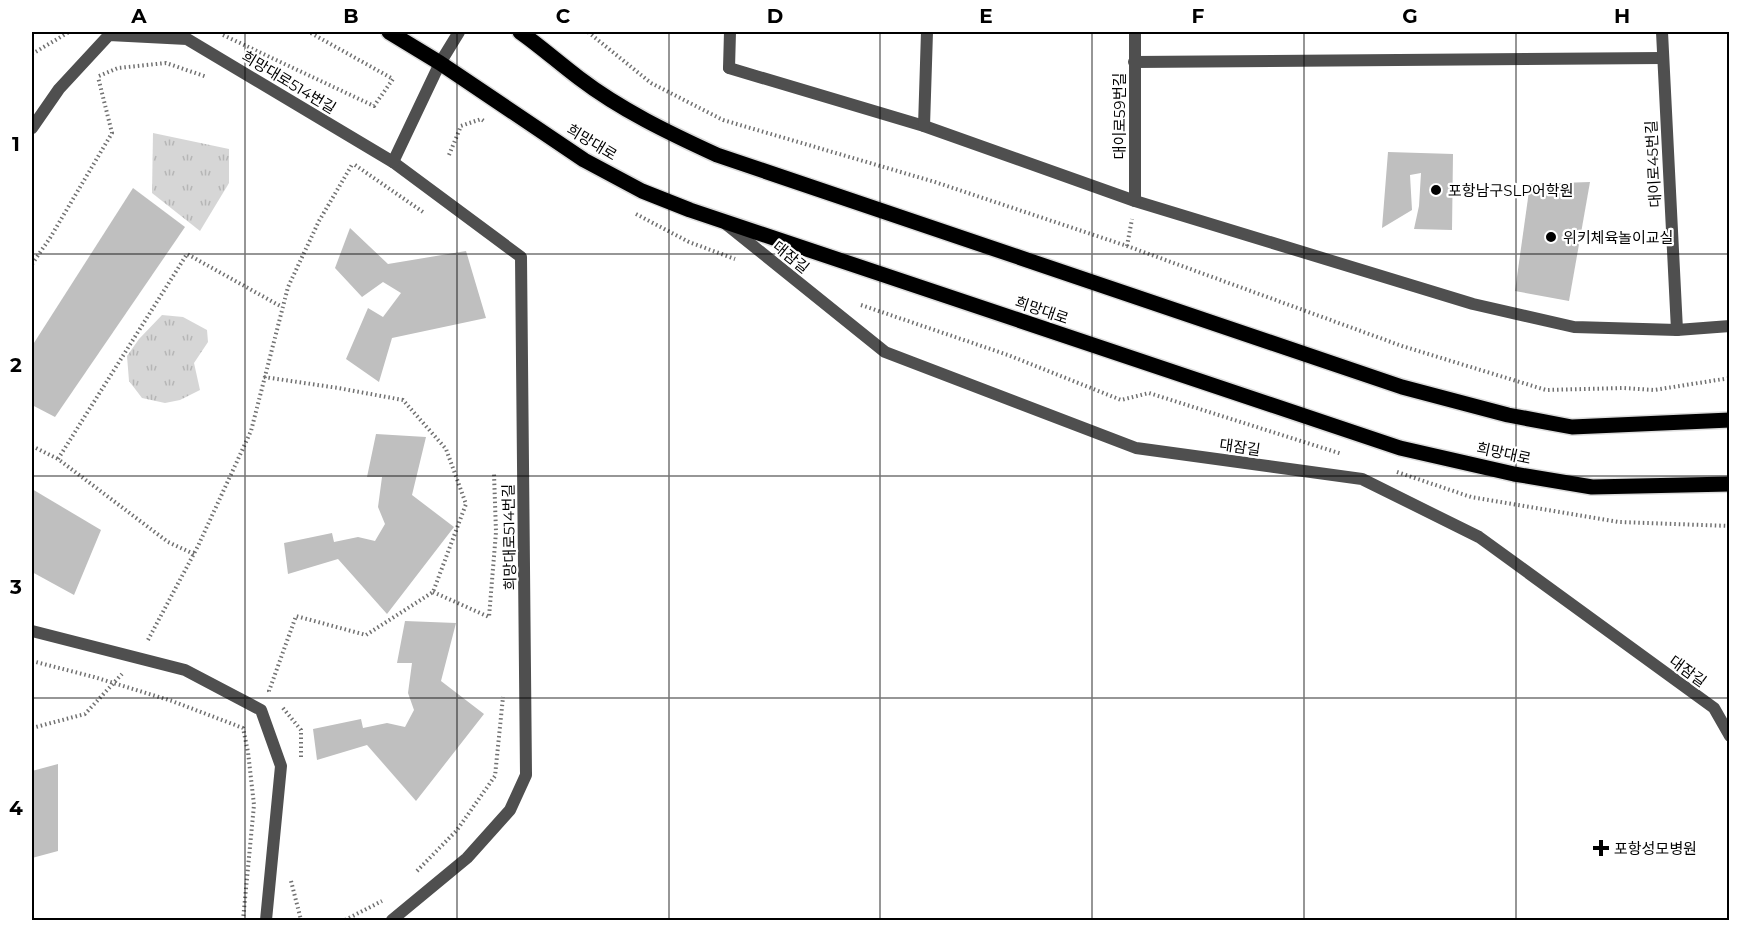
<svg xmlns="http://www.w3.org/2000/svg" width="1761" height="952" font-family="Montserrat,'Noto Sans KR',sans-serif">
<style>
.grass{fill:url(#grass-tufts)}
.building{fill:#bfbfbf}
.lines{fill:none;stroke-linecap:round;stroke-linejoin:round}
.primary-casing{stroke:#dbdbdb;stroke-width:18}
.path{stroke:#717171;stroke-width:4;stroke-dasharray:1.5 3;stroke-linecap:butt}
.lane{stroke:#4f4f4f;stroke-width:12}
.street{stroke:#4f4f4f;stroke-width:12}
.primary{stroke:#000;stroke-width:15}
.grid{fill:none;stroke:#000;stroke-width:1.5;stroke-opacity:0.55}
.poi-dot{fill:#000;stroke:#fff;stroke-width:2}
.labels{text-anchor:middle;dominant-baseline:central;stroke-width:4.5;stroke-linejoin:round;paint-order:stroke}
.street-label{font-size:15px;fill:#000;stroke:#fff}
.poi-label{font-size:15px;fill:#000;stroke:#fff;text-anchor:start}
.neatline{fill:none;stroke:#000;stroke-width:2}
.grid-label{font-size:20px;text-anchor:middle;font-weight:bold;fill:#000}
</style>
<defs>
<pattern id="grass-tufts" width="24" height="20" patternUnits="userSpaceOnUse" patternTransform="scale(1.5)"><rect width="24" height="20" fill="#d6d6d6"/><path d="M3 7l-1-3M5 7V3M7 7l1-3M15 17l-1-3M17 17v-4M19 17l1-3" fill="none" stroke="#b6b6b6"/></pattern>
</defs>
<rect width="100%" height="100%" fill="#fff"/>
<g class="grass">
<path d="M153 133 229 149V183L200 231 152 193Z"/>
<path d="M162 315 183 317 207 330 208 342 194 363 200 390 180 400 165 403 142 398 129 381 127 356 139 339Z"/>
</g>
<g class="building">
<path d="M1388 152 1453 154 1452 230 1414 229 1419 206 1421 173 1410 175 1412 210 1382 228Z"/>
<path d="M1590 182 1569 301 1515 291 1530 184Z"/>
<path d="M133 188 185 227 55 417 32 405V346Z"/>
<path d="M350 228 388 264 466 251 486 318 392 338 379 382 346 359 368 308 383 317 401 293 383 282 362 297 335 268Z"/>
<path d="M376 434 426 437 412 495 454 527 387 614 338 559 288 574 284 543 332 533 334 542 358 537 375 541 385 524 378 507 382 477H367Z"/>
<path d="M32 489 101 530 74 595 32 572Z"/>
<path d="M405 621 456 623 441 681 484 714 416 801 367 745 317 760 313 729 361 719 363 728 387 723 405 727 414 710 408 693 412 663H397Z"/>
<path d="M58 764V851L32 858V771Z"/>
</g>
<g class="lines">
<g class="primary-casing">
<g id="primary">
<path d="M389 32 440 63 584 160 642 191 690 210 1400 448 1514 474 1592 487 1730 484"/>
<path d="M520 32C540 46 559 63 579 78 621 110 669 133 717 155L1402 387 1508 415 1572 427 1730 420"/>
</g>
</g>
<g class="path">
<path d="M588 32 651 83 723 120 935 182 1127 246 1402 346 1546 390 1624 388 1654 390 1730 378"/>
<path d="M223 35 374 106 393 79 309 32"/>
<path d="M32 54 69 32"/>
<path d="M99 76 118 68 166 63 207 77"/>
<path d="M449 155 461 126 481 119 484 121"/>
<path d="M355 165 423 212"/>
<path d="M636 214 689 242 735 259"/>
<path d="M1127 246 1132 219"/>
<path d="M32 264 50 238 112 133 98 77"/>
<path d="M861 305 1008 355 1121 400 1149 393 1342 454"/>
<path d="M264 377 338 388 403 400 446 449 466 504 433 592 366 635 296 616 269 691 270 693"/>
<path d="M32 446 58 459"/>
<path d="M1397 472 1471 497 1619 522 1730 526"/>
<path d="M194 554 168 542 58 459 187 254 282 307"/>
<path d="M433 592 489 617 496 532 494 474"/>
<path d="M148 640 198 546 251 431 288 287 319 221 353 163"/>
<path d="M32 661 94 677 172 701 243 728 248 752 254 805 243 920"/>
<path d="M283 708 301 730V760"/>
<path d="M32 728 85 714 122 674"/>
<path d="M417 871 457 830 495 776 503 697"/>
<path d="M291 881 301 920"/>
<path d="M345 920 382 901"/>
</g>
<g class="lane">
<path d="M1134 62 1662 58"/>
<path d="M729 68 924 126 1135 201 1473 304 1574 327 1677 330 1730 326"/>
<path d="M726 224 885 352 1136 448 1362 479 1479 537 1714 708 1730 736"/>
<path d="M32 631 185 670 261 710 281 766 266 920"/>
<path d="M392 920 467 858 510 810 526 775 521 257 393 162"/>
</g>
<g class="street">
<path d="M1135 32V201"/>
<path d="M1662 32 1677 330"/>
<path d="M729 68 730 32"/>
<path d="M924 126 927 32"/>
<path d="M32 128 59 89 109 35 187 39 393 162 440 63 459 32"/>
</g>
<use href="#primary" class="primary"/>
</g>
<path class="grid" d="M245 32V920M457 32V920M669 32V920M880 32V920M1092 32V920M1304 32V920M1516 32V920M32 254H1730M32 476H1730M32 698H1730"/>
<g class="poi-dot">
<circle cx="1436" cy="190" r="6"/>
<circle cx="1551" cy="237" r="6"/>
<path d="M1598 839h6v6h6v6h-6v6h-6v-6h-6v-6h6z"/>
</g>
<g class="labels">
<g class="street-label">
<text transform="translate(289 82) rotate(31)">희망대로514번길</text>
<text transform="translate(1119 116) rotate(-90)">대이로59번길</text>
<text transform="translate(592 142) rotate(31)">희망대로</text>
<text transform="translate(1653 164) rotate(-93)">대이로45번길</text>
<text transform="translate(791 257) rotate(39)">대잠길</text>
<text transform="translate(1042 310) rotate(19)">희망대로</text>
<text transform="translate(1240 447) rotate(8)">대잠길</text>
<text transform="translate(1504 453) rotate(12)">희망대로</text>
<text transform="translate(509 537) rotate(-91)">희망대로514번길</text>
<text transform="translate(1688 671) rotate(36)">대잠길</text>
</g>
<g class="poi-label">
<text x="1448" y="190">포항남구SLP어학원</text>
<text x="1563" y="237">위키체육놀이교실</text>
<text x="1614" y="848">포항성모병원</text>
</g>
</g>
<rect width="1761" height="952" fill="none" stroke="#ffffff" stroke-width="66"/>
<rect x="33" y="33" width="1695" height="886" class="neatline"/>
<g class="grid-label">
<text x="139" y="23">A</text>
<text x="351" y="23">B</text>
<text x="563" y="23">C</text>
<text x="775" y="23">D</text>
<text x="986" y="23">E</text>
<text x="1198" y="23">F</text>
<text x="1410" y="23">G</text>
<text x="1622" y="23">H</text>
<text x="16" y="151">1</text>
<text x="16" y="372">2</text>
<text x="16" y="594">3</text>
<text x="16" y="815">4</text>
</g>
</svg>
